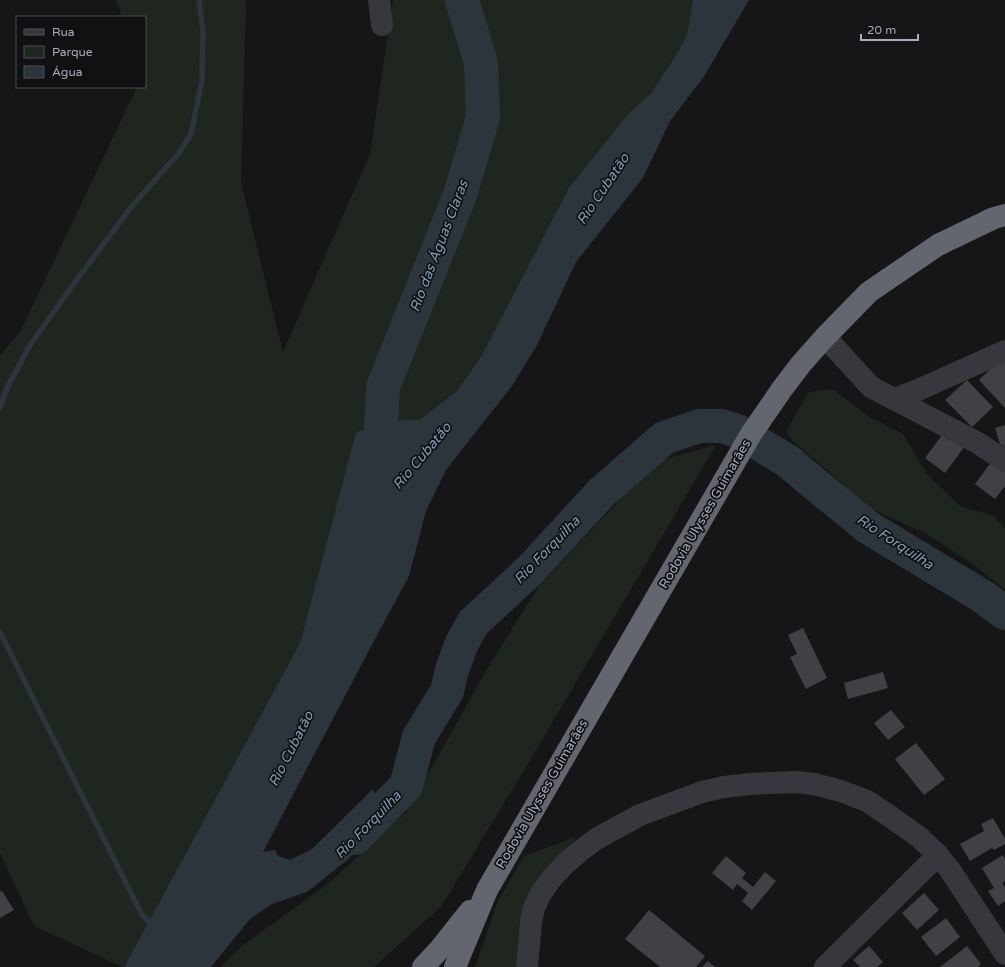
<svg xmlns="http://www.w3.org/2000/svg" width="1005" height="967" font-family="'Varela Round',sans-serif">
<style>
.green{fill:#1e261f}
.water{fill:#2c353c}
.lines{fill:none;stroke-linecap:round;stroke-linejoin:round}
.stream{stroke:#2c353c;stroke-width:5.5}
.river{stroke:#2c353c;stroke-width:34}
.building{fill:#404145}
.minor{stroke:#37383d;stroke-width:22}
.highway{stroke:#63666e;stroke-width:22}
.labels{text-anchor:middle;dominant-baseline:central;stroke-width:3.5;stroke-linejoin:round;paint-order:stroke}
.street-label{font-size:13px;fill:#a8adb8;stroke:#111113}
.water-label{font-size:14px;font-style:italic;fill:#7f9bb3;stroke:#111113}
</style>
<rect width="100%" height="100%" fill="#161618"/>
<g class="green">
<path d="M116 0H246L241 182 283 352 370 154 393 0H693L687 34 678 52 651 93 629 113 481 357 456 392 419 420H403L356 432 300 643 124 967H122L34 926 0 853V355L20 332 137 87H145V17H122Z"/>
<path d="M833 389 868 416 903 434 927 474 960 506 994 516 1005 529V590L974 565 925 533 865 506 842 483 793 441 786 431 809 392Z"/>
<path d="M716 445 529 762 441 907 374 967H220L242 946 330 882 407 811 490 664 539 586 655 462Z"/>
<path d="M578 836 548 867 530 900 518 940 517 967H475L497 903 524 856Z"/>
</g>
<path class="water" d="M693 0H749L703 78 670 121 643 178 576 262 537 345 512 386 446 470 426 511 409 576 376 637 263 852 275 850 278 856 290 860 312 849 372 790 396 813 346 861 307 892 272 904 250 919 211 967H124L300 643 356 432 403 420H419L456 392 481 357 569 188 629 113 651 93 678 52 687 34Z"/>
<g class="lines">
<g class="stream">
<path d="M0 408 7 388 30 345 78 278 132 206 179 153 191 134 202 80 203 32 199 0"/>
<path d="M0 632 142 915 154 927"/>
</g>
<g class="river">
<path d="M389 472 381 428 383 387 460 195 483 117 481 63 462 0"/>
<path d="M355 838 406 786 419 737 447 691 452 670 461 645 473 623 530 570 602 492 664 438 699 426H721L738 431 789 462 816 485 869 528 982 596 1005 613"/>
</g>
</g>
<g class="building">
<path d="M1002 358 1005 362V408L979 380Z"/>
<path d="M967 380 993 407 972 427 945 400Z"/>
<path d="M1005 425V447L1000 444 995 428Z"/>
<path d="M945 431 965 446 945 473 925 458Z"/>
<path d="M992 461 1005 471V486L995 499 975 484Z"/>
<path d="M803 628 827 678 806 689 790 657 797 654 788 635Z"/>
<path d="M883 672 888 688 848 699 844 683Z"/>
<path d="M891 710 905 727 888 740 874 723Z"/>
<path d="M916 743 945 779 924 795 895 759Z"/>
<path d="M993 818 1005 839V844L994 850 992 848 970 861 960 844 984 831 981 824Z"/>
<path d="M1003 855 1005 859V881L1002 883 1005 887V901L998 906 988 891 994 888 982 868Z"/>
<path d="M726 856 746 873 742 878 753 887 765 872 776 881 752 910 742 901 748 893 737 884 733 890 712 873Z"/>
<path d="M2 891 14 910 0 918V892Z"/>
<path d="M924 893 939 910 917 930 902 913Z"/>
<path d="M649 910 705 956 696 967H660L625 939Z"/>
<path d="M946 918 960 937 936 956 921 937Z"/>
<path d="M869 946 883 962 877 967H860L853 960Z"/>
<path d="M967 946 981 964 978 967H940Z"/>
<path d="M708 961 715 967H702Z"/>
</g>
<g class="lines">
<g class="minor">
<path d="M379 0 382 25"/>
<path d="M825 337 871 387 978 443 1005 461"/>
<path d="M895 399 918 390 1005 351"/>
<path d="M527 967 531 922 534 908 540 895 551 879 566 863 579 852 596 839 640 815 702 792 724 787 750 784 771 783 796 782 814 784 841 791 867 801 891 817 919 837 938 855 950 870 1005 954"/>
<path d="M825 967 938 855"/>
</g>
<g class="highway">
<path d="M423 967 439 950 470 911"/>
<path d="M455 967 487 890 751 434 782 389 801 364 825 337 869 292 938 245 994 218 1005 215"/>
</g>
</g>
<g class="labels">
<g class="street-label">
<text transform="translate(705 514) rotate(-60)">Rodovia Ulysses Guimarães</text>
<text transform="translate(542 794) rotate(-60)">Rodovia Ulysses Guimarães</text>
</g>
<g class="water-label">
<text transform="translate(603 189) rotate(-56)">Rio Cubatão</text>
<text transform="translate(439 246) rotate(-69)">Rio das Águas Claras</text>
<text transform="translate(422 456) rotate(-50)">Rio Cubatão</text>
<text transform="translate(895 542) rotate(33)">Rio Forquilha</text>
<text transform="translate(547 550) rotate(-46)">Rio Forquilha</text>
<text transform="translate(291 749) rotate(-63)">Rio Cubatão</text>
<text transform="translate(368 825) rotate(-46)">Rio Forquilha</text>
</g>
</g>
<rect x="16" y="16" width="130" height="72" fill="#111113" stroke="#4d4f55"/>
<rect x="24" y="29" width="20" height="6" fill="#37383d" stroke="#4d4f55"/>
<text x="52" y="36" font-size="12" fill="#a8adb8">Rua</text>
<rect x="24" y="46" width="20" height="12" fill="#1e261f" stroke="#4d4f55"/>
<text x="52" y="56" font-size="12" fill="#a8adb8">Parque</text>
<rect x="24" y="66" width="20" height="12" fill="#2c353c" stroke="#4d4f55"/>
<text x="52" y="76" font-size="12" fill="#a8adb8">Água</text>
<path d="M861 34v6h57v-6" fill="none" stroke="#a8adb8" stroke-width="2"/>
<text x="867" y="34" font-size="12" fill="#a8adb8" stroke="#111113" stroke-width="3" paint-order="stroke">20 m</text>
</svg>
